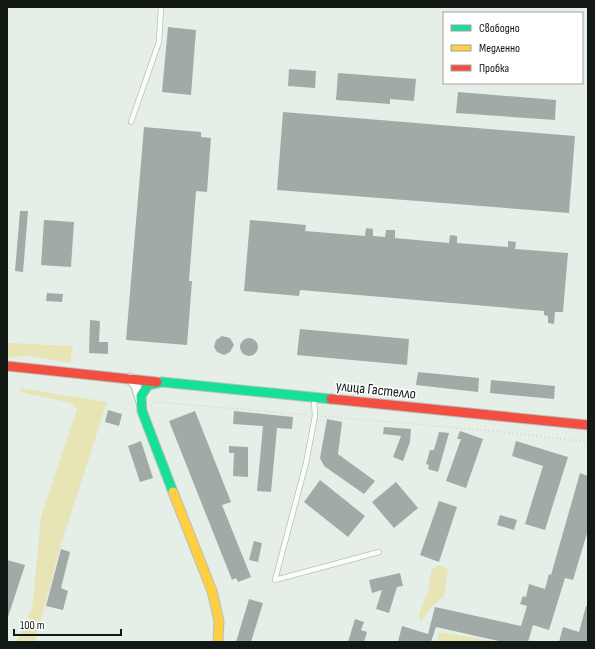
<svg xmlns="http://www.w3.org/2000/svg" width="595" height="649" font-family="'Sofia Sans Condensed',sans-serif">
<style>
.green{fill:#e7e5b5}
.building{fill:#a1aaa6}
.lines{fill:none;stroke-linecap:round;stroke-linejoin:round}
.lane-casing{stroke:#b8c0ba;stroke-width:6}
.street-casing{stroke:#b8c0ba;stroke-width:11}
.fast-casing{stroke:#b8c0ba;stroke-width:11}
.slow-casing{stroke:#b8c0ba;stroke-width:11}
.jam-casing{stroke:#b8c0ba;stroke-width:11}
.path{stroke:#cccfcd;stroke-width:1.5;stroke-dasharray:1 3;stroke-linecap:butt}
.lane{stroke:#fbfdfc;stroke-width:4.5}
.street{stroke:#fbfdfc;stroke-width:9}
.fast{stroke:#16e098;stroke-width:9}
.slow{stroke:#ffcf43;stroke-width:9}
.jam{stroke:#f24e42;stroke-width:9}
.labels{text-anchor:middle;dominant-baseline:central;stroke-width:3;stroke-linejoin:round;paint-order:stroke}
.street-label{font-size:15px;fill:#121814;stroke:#fff}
</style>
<rect width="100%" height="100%" fill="#e5efe8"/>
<g class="green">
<path d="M7 343H11L73 346 70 363 32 356 7 357Z"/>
<path d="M21 388 107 402 60 548 35 642H16L32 609 41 517 77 409 71 403 20 392Z"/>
<path d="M439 565 448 569 444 596 432 606 420 622 419 613 429 589 431 570Z"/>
<path d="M439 632 498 642H438Z"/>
</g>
<g class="building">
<path d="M168 27 196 30 191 95 162 92Z"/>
<path d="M289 69 316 71 315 88 288 86Z"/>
<path d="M338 73 416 79 414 101 390 99V104L336 100Z"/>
<path d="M458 92 556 100 555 120 456 113Z"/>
<path d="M283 112 575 136 569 213 277 190Z"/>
<path d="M144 127 201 132V137L211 138 207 192 196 191 189 281H192L187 345 126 340Z"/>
<path d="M20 211H28L23 272 15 271Z"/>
<path d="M44 220 74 222 71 267 41 265Z"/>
<path d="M250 220 306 225 305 231 365 236 366 228 373 229V236L385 237 386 230H395V238L449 243 450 235 457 236V243L508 247V241L516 242 515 249 568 253 563 312H555L554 324 548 323V316L544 315V311L300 290 299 296 244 291Z"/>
<path d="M47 293 63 294 62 302 46 301Z"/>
<path d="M90 320 100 321 99 342H108V354L89 353Z"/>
<path d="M300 329 409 339 407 365 297 355Z"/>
<path d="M222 336 230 338 234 345 230 352 224 355 217 352 214 347 216 340Z"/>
<circle cx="249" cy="347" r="9"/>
<path d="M418 372 479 378 478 392 416 385Z"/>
<path d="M491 380 555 386 554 399 490 393Z"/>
<path d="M108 410 122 414 119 426 105 422Z"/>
<path d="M195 411 231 502 222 505 251 577 238 582 236 578 232 580 169 421Z"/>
<path d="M234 411 293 417 292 429 277 428 271 492 257 491 263 426 233 424Z"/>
<path d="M327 419 342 422 338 454 375 481 364 494 324 466 320 458Z"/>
<path d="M384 427 411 429 410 442 403 461 393 457 401 436 383 434Z"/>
<path d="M460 431 483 439 466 488 446 481 461 439H457Z"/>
<path d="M439 432 449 433 438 472 428 469 429 465 426 464 430 450H434Z"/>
<path d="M141 441 153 478 140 482 128 446Z"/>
<path d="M516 441 568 457 545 530 525 524 543 466 512 456Z"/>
<path d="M229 446 248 447V477L233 476 234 453H229Z"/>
<path d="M580 473 588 476V530L573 580 565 578 549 630 533 625 528 642H503L436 627 431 642H398L402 626 428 634 435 607 521 626 527 606 520 604 523 596 526 597 529 584 545 589 549 574 551 575Z"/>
<path d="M320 480 365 516 348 537 304 502Z"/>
<path d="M396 482 418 508 394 528 372 502Z"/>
<path d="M439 501 457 507 439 562 420 555Z"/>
<path d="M500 515 517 520 514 530 497 525Z"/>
<path d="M254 541 262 543 258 562 249 560Z"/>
<path d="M61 549 70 552 61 588 68 591 63 610 46 606Z"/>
<path d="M7 560 25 565 8 617H7Z"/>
<path d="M400 573 403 586 397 587 389 613 376 609 382 590 372 593 369 580Z"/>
<path d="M249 599 263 603 251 642H236Z"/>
<path d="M586 606H588V642H559L563 627 579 632Z"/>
<path d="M355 619 364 622 361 630 367 632 364 642H348Z"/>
</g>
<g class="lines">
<g class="lane-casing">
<g id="lane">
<path d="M131 122 159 42 161 7"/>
<path d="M314 399 315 416 306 463 275 580 379 552"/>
</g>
</g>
<g class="street-casing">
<path id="street" d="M130 378 136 386 141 402"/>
</g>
<g class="fast-casing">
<path id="fast" d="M173 492 142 411 141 396 148 385 162 382 331 399"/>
</g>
<g class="slow-casing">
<path id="slow" d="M173 492 212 591 219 621 218 642"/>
</g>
<g class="jam-casing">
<g id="jam">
<path d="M7 366 157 382"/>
<path d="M331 399 588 425"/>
</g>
</g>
<g class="path">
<path d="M151 406 155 402 309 415"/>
<path d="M321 416 492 431 588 442"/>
</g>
<use href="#lane" class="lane"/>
<use href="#street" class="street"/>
<use href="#fast" class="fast"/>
<use href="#slow" class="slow"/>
<use href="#jam" class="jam"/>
</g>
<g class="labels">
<g class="street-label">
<text transform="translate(376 390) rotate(6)">улица Гастелло</text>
</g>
</g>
<rect width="595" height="649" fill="none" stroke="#121814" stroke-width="16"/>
<rect x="443" y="12" width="140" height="72" fill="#ffffff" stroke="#a0a3a1"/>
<rect x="451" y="25" width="20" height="6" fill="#16e098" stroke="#a0a3a1"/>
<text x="479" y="32" font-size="12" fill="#121814">Свободно</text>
<rect x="451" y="45" width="20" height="6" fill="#ffcf43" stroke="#a0a3a1"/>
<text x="479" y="52" font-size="12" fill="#121814">Медленно</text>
<rect x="451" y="65" width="20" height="6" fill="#f24e42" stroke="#a0a3a1"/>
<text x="479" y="72" font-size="12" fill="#121814">Пробка</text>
<path d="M14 629v6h107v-6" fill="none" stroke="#121814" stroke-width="2"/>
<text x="20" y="629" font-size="12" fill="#121814" stroke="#ffffff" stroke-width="3" paint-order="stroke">100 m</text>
</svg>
